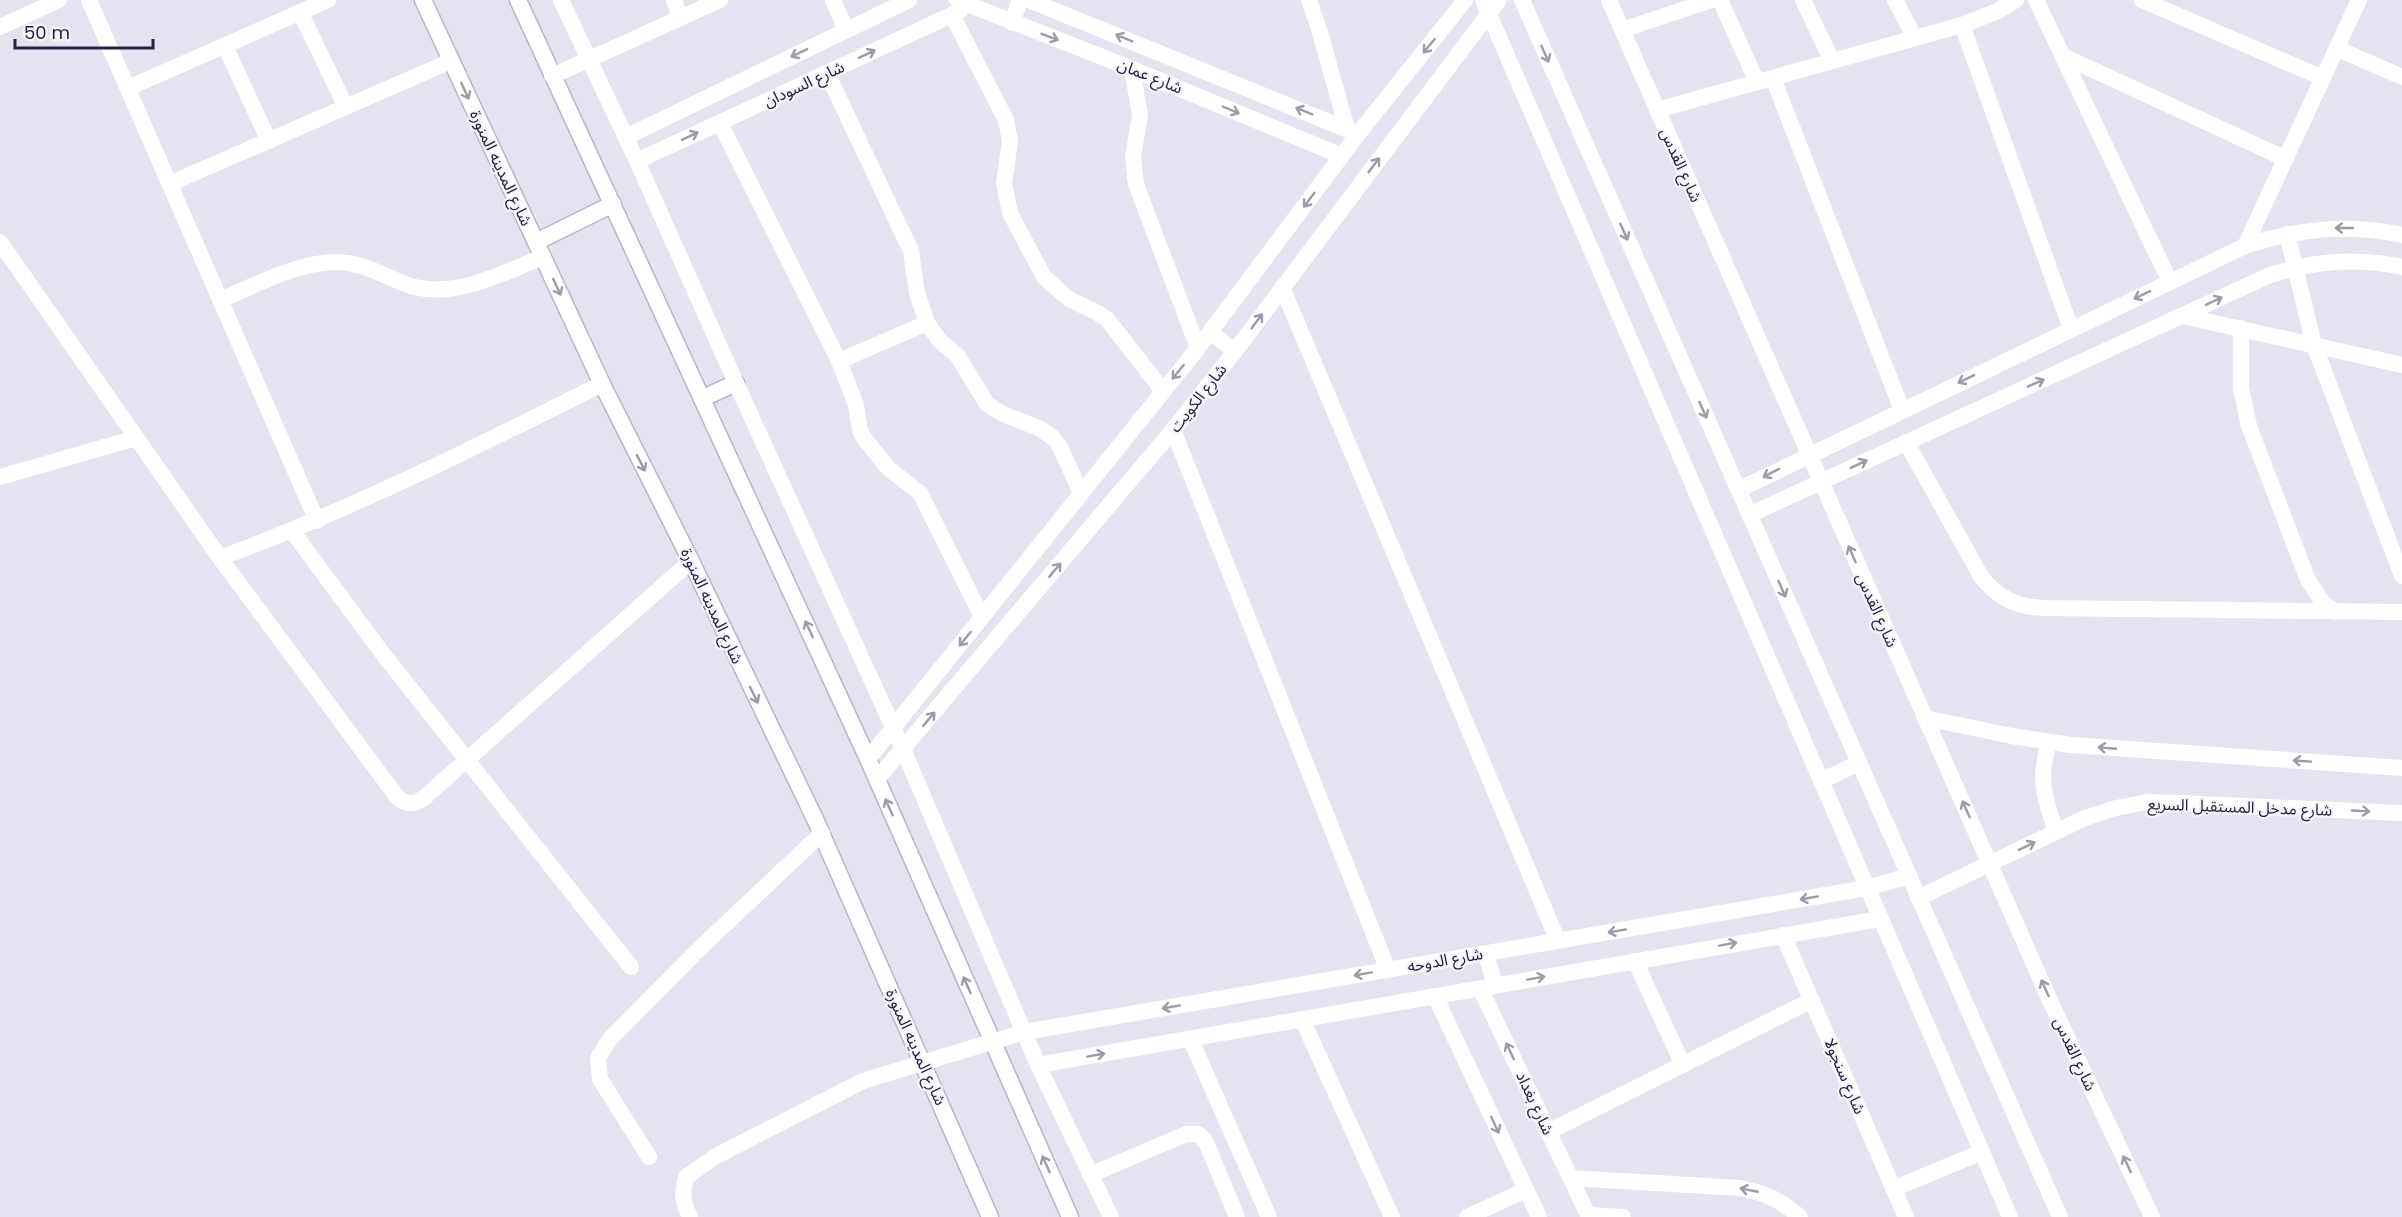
<svg xmlns="http://www.w3.org/2000/svg" width="2402" height="1217" font-family="Poppins,'Noto Sans Arabic',sans-serif">
<style>
.lines{fill:none;stroke-linecap:round;stroke-linejoin:round}
.secondary-casing{stroke:#b6b5d0;stroke-width:19}
.minor{stroke:#fff;stroke-width:16}
.secondary{stroke:#fff;stroke-width:16}
.oneway{stroke:#9c9baa}
.labels{text-anchor:middle;dominant-baseline:central;stroke-width:4.5;stroke-linejoin:round;paint-order:stroke}
.street-label{font-size:16px;fill:#242142;stroke:#f4f5fa}
</style>
<rect width="100%" height="100%" fill="#e3e4ef"/>
<g class="lines">
<g class="secondary-casing">
<g id="secondary">
<path d="M423 0 602 384 691 561 815 819 990 1217"/>
<path d="M518 0 868 759 1070 1217"/>
<path d="M536 242 613 204"/>
<path d="M703 398 736 383"/>
</g>
</g>
<g class="minor">
<path d="M89 0 317 521"/>
<path d="M561 0 637 161 736 383 903 749 1038 1065 1111 1217"/>
<path d="M674 0 680 18"/>
<path d="M833 0 846 30"/>
<path d="M957 0 1120 64 1342 156"/>
<path d="M1029 0 1358 134"/>
<path d="M1309 0 1319 29 1347 129"/>
<path d="M1483 0 2010 1217"/>
<path d="M1522 0 2060 1217"/>
<path d="M1609 0 2051 1003 2152 1217"/>
<path d="M1720 0 1757 82"/>
<path d="M1803 0 1832 61"/>
<path d="M1895 0 1915 38"/>
<path d="M2036 0 2170 282"/>
<path d="M2142 0 2323 78"/>
<path d="M300 12 346 107"/>
<path d="M952 15 1006 120 1010 141 1004 183 1010 213 1044 277 1069 299 1096 312 1107 319 1163 391"/>
<path d="M1012 23 1020 0"/>
<path d="M1962 25 2071 329"/>
<path d="M0 27 59 0"/>
<path d="M1622 30 1712 0"/>
<path d="M225 46 269 141"/>
<path d="M2338 49 2402 77"/>
<path d="M2063 56 2286 159"/>
<path d="M1132 69 1140 115 1133 157 1136 184 1198 348"/>
<path d="M827 73 911 251 917 293 927 323 940 341 957 355 987 404 1003 414 1041 429 1053 438 1059 445 1081 493"/>
<path d="M552 76 720 0"/>
<path d="M1773 78 1902 410"/>
<path d="M128 88 328 0"/>
<path d="M1657 110 1962 25 1998 11 2016 0"/>
<path d="M720 123 839 361 856 405 860 430 864 438 888 468 920 493 982 617"/>
<path d="M626 137 909 0"/>
<path d="M637 161 960 11"/>
<path d="M169 184 451 61"/>
<path d="M2287 234 2314 345 2402 576"/>
<path d="M0 242 220 558 397 797C406 805 415 805 425 797L691 561"/>
<path d="M2245 246 2359 0"/>
<path d="M1282 287 1558 941"/>
<path d="M220 300C256 285 294 264 333 262 362 261 385 277 411 286 456 299 502 273 543 257"/>
<path d="M2183 316 2402 365"/>
<path d="M2241 328V388L2249 426 2308 580 2323 603 2336 612"/>
<path d="M1210 332 1235 351"/>
<path d="M839 361 927 323"/>
<path d="M1173 430 1388 970"/>
<path d="M1906 442 1982 578C2000 599 2017 607 2044 608L2402 612"/>
<path d="M0 477 136 438"/>
<path d="M1738 490 2245 246C2298 229 2348 223 2402 235"/>
<path d="M1749 515 2270 275C2315 261 2356 257 2402 267"/>
<path d="M292 531 383 654 631 967"/>
<path d="M220 558C352 509 476 447 602 384"/>
<path d="M1925 718 2012 736 2071 745 2402 768"/>
<path d="M2049 742C2038 778 2044 797 2056 832"/>
<path d="M868 759 1198 348 1358 134 1465 0"/>
<path d="M877 779 1173 430 1235 351 1499 0"/>
<path d="M1821 781 1859 763"/>
<path d="M1918 898 2085 818 2116 808 2147 802 2179 803 2402 813"/>
<path d="M1783 935 1906 1217"/>
<path d="M1486 954 1495 985"/>
<path d="M1635 961 1683 1065"/>
<path d="M1480 988 1589 1217"/>
<path d="M1435 996 1539 1217"/>
<path d="M1302 1019 1392 1217"/>
<path d="M1190 1038 1269 1217"/>
<path d="M1038 1065 1880 919"/>
<path d="M1548 1132 1812 1000"/>
<path d="M649 1157 600 1079 598 1058 609 1040 697 951 822 833"/>
<path d="M1090 1175 1186 1134H1198L1206 1142 1237 1217"/>
<path d="M1571 1178 1740 1188C1765 1193 1781 1200 1800 1217"/>
<path d="M1893 1189 1982 1152"/>
<path d="M1589 1215 1623 1217"/>
<path d="M690 1217C682 1202 682 1193 686 1177L716 1156 863 1081 1024 1032 1867 888 1909 876"/>
<path d="M1467 1217 1526 1190"/>
</g>
<use href="#secondary" class="secondary"/>
</g>
<defs><path id="oneway-shaft" d="M-6 0H5M1.5-3L5.5 0L1.5 3" fill="none" stroke-width="1.6" stroke-linecap="round" stroke-linejoin="round" transform="scale(1.5)"/></defs>
<g class="oneway">
<use href="#oneway-shaft" transform="translate(1050 37) rotate(21)"/>
<use href="#oneway-shaft" transform="translate(1124 38) rotate(-158)"/>
<use href="#oneway-shaft" transform="translate(1429 46) rotate(129)"/>
<use href="#oneway-shaft" transform="translate(799 53) rotate(154)"/>
<use href="#oneway-shaft" transform="translate(867 54) rotate(-25)"/>
<use href="#oneway-shaft" transform="translate(1545 54) rotate(66)"/>
<use href="#oneway-shaft" transform="translate(465 91) rotate(65)"/>
<use href="#oneway-shaft" transform="translate(1231 110) rotate(23)"/>
<use href="#oneway-shaft" transform="translate(1304 111) rotate(-158)"/>
<use href="#oneway-shaft" transform="translate(690 136) rotate(-25)"/>
<use href="#oneway-shaft" transform="translate(1374 165) rotate(-53)"/>
<use href="#oneway-shaft" transform="translate(1309 200) rotate(127)"/>
<use href="#oneway-shaft" transform="translate(2344 228) rotate(180)"/>
<use href="#oneway-shaft" transform="translate(1624 232) rotate(66)"/>
<use href="#oneway-shaft" transform="translate(557 287) rotate(65)"/>
<use href="#oneway-shaft" transform="translate(2142 295) rotate(155)"/>
<use href="#oneway-shaft" transform="translate(2214 301) rotate(-26)"/>
<use href="#oneway-shaft" transform="translate(1257 321) rotate(-53)"/>
<use href="#oneway-shaft" transform="translate(1178 372) rotate(129)"/>
<use href="#oneway-shaft" transform="translate(1966 379) rotate(154)"/>
<use href="#oneway-shaft" transform="translate(2036 383) rotate(-24)"/>
<use href="#oneway-shaft" transform="translate(1703 410) rotate(66)"/>
<use href="#oneway-shaft" transform="translate(641 463) rotate(63)"/>
<use href="#oneway-shaft" transform="translate(1859 464) rotate(-25)"/>
<use href="#oneway-shaft" transform="translate(1771 473) rotate(153)"/>
<use href="#oneway-shaft" transform="translate(1852 554) rotate(-114)"/>
<use href="#oneway-shaft" transform="translate(1055 570) rotate(-50)"/>
<use href="#oneway-shaft" transform="translate(1782 589) rotate(66)"/>
<use href="#oneway-shaft" transform="translate(809 629) rotate(-115)"/>
<use href="#oneway-shaft" transform="translate(965 639) rotate(129)"/>
<use href="#oneway-shaft" transform="translate(754 695) rotate(64)"/>
<use href="#oneway-shaft" transform="translate(929 719) rotate(-50)"/>
<use href="#oneway-shaft" transform="translate(2107 748) rotate(-175)"/>
<use href="#oneway-shaft" transform="translate(2302 761) rotate(-176)"/>
<use href="#oneway-shaft" transform="translate(889 807) rotate(-114)"/>
<use href="#oneway-shaft" transform="translate(1966 809) rotate(-114)"/>
<use href="#oneway-shaft" transform="translate(2361 811) rotate(3)"/>
<use href="#oneway-shaft" transform="translate(2027 846) rotate(-26)"/>
<use href="#oneway-shaft" transform="translate(1809 898) rotate(170)"/>
<use href="#oneway-shaft" transform="translate(1617 931) rotate(170)"/>
<use href="#oneway-shaft" transform="translate(1728 944) rotate(-10)"/>
<use href="#oneway-shaft" transform="translate(1363 974) rotate(170)"/>
<use href="#oneway-shaft" transform="translate(1536 978) rotate(-10)"/>
<use href="#oneway-shaft" transform="translate(967 985) rotate(-114)"/>
<use href="#oneway-shaft" transform="translate(2045 988) rotate(-114)"/>
<use href="#oneway-shaft" transform="translate(1171 1007) rotate(170)"/>
<use href="#oneway-shaft" transform="translate(1510 1051) rotate(-115)"/>
<use href="#oneway-shaft" transform="translate(1096 1055) rotate(-10)"/>
<use href="#oneway-shaft" transform="translate(1495 1125) rotate(65)"/>
<use href="#oneway-shaft" transform="translate(1046 1164) rotate(-114)"/>
<use href="#oneway-shaft" transform="translate(2127 1164) rotate(-115)"/>
<use href="#oneway-shaft" transform="translate(1749 1190) rotate(-169)"/>
</g>
<g class="labels">
<g class="street-label">
<text transform="translate(1150 76) rotate(22)">شارع عمان</text>
<text transform="translate(804 84) rotate(-25)">شارع السودان</text>
<text transform="translate(1681 165) rotate(66)">شارع القدس</text>
<text transform="translate(501 168) rotate(65)">شارع المدينه المنورة</text>
<text transform="translate(1198 398) rotate(-52)">شارع الكويت</text>
<text transform="translate(712 606) rotate(65)">شارع المدينه المنورة</text>
<text transform="translate(1877 610) rotate(66)">شارع القدس</text>
<text transform="translate(2240 807) rotate(2)">شارع مدخل المستقبل السريع</text>
<text transform="translate(1445 960) rotate(-10)">شارع الدوحه</text>
<text transform="translate(916 1047) rotate(66)">شارع المدينه المنورة</text>
<text transform="translate(2075 1054) rotate(65)">شارع القدس</text>
<text transform="translate(1845 1076) rotate(67)">شارع سنجولا</text>
<text transform="translate(1535 1103) rotate(65)">شارع بغداد</text>
</g>
</g>
<path d="M15 39v9h138v-9" fill="none" stroke="#242142" stroke-width="3"/>
<text x="24" y="39" font-size="18" fill="#242142" stroke="#f4f5fa" stroke-width="4.5" paint-order="stroke">50 m</text>
</svg>
